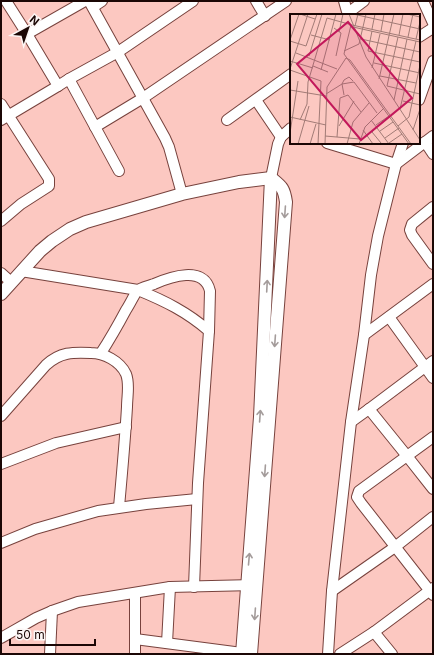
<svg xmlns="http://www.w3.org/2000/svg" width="434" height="655" font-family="Inter,sans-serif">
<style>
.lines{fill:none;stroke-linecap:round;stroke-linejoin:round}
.minor-casing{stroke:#77423d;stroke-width:12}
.tertiary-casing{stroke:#77423d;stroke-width:14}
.minor{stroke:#fff;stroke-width:10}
.tertiary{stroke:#fff;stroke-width:12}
.oneway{stroke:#a49c9b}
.inset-road{fill:none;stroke:#a27b76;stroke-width:1}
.view{fill:#c2185b;fill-opacity:0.15;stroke:#c2185b;stroke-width:2}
.inset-edge{fill:none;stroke:#1b0705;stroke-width:2}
</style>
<rect width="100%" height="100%" fill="#fcc8c1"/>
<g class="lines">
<g class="minor-casing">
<g id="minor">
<path d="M6 1 27 34 58 86"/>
<path d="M89 1 165 138 169 147 182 194"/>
<path d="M256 1 265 16"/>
<path d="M344 1 348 15"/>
<path d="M423 1 433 23"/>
<path d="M93 7 102 1"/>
<path d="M348 13 364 1"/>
<path d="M27 34 85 1"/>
<path d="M419 37 433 28"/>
<path d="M69 79 119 171"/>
<path d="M256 100 281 137"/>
<path d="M419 100 433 61"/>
<path d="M1 104 49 179V186L21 204 1 221"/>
<path d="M1 120 58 86 69 79 118 52 193 1"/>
<path d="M227 120 291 74"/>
<path d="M95 127 143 98 286 1"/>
<path d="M425 142 433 154"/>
<path d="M327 143 396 164 433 136"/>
<path d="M271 178 278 144 281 137 291 128"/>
<path d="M433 207 412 224 410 230 412 235 433 264"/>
<path d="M21 271 138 290C165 301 187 312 209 331L198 483 194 587"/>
<path d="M1 273 11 282"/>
<path d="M389 317 433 378"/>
<path d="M364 335 433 284"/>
<path d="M101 353C110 339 118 325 126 310 130 304 133 297 137 291 141 287 149 286 154 284 170 277 204 265 210 291L209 331"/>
<path d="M369 409 407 456 433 489"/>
<path d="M1 416 46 365C60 352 73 352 91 353 104 353 120 361 126 374 130 384 127 396 127 407 125 441 122 474 119 507"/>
<path d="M351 422 369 409 433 361"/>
<path d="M433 437 359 491 357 497 361 503 433 595"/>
<path d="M1 464 56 443 126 427"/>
<path d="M1 543 35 529 98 511 146 504 197 499"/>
<path d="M332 591 395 547 433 517"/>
<path d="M374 632 392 654"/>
<path d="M1 638 36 618 52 611 78 602 170 587 254 585"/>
<path d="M135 639 242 653"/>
<path d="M167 643 170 587"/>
<path d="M50 654 52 611"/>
<path d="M135 654V593"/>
<path d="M328 654 332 591 351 422 364 335 371 275 378 236 396 164 403 143"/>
<path d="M340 654 374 632 433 588"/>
</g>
</g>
<g class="tertiary-casing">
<g id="tertiary">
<path d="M1 294 40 251 52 241 70 229 86 222 182 194 239 182 271 178C282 187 284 188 286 202L251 654"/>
<path d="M242 654 260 417 271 178"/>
</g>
</g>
<use href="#minor" class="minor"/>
<use href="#tertiary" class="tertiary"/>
</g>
<defs><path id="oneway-shaft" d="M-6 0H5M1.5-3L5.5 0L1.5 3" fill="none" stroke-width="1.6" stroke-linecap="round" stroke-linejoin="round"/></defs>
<g class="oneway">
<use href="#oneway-shaft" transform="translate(285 212) rotate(94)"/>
<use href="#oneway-shaft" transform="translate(267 286) rotate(-87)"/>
<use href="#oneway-shaft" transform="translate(275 341) rotate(94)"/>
<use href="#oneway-shaft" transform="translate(260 416) rotate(-86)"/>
<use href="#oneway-shaft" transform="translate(265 471) rotate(94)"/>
<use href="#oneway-shaft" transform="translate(249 559) rotate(-85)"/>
<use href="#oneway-shaft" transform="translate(255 614) rotate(94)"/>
</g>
<g transform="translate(290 14)">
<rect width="130" height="130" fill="#fcc8c1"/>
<path class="inset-road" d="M10 0 25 5M59 0 76 43 130 126M63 0 130 15M117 0 130 3M61 11 54 40 119 130M62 11 130 26M65 12 68 0M63 13 130 28M44 14 51 19 46 42M82 15 85 0M82 17 78 37 130 48M91 17 94 0M49 18 53 0M21 21 40 26M109 21 113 0M108 23 97 72 130 80M118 23 123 0M71 25 130 38M126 25 130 8M0 26 9 0M0 27 16 32 27 0M54 37 69 30 76 0M6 39 47 55M19 42 32 0M56 44 60 46 121 130M0 47 23 54M84 49 130 59M23 52 38 58M82 54 90 20M0 55 18 0M0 56 31 67 28 130M31 56 46 0M90 62 126 69M89 65 104 0M0 76 36 82M36 80 52 70 64 68 87 99M54 81 52 70 54 66 59 63 63 67M104 86 117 25M113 87 130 91M110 95 126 27M0 103 36 111M10 106 17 90 18 68 37 4 62 11M81 106 99 130M86 111 99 102M49 112 64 87M108 112 119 103 130 51M87 113 82 118 91 129M73 116 83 130M123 116 130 95M90 117 103 108M0 119 8 67M35 122 70 125M47 123 50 84 58 81 71 98M95 124 109 114M99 129 112 120M8 130 19 92M20 130 26 110M35 130 37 73 56 44M57 130 63 108 79 89M69 130 75 113 94 94"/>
<path class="view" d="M58 8 122 84 71 126 7 50Z"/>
<rect width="130" height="130" class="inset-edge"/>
</g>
<rect width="434" height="655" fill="none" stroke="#1b0705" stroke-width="4"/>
<g transform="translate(28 28) rotate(40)" stroke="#fcf6f5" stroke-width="3" paint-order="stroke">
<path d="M0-3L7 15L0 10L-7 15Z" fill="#1b0705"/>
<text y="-6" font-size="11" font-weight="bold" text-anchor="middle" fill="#1b0705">N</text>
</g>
<path d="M10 639v6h85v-6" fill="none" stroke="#1b0705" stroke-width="2"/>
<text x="16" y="639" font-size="12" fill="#1b0705" stroke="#fcf6f5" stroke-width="3" paint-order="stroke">50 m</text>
</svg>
